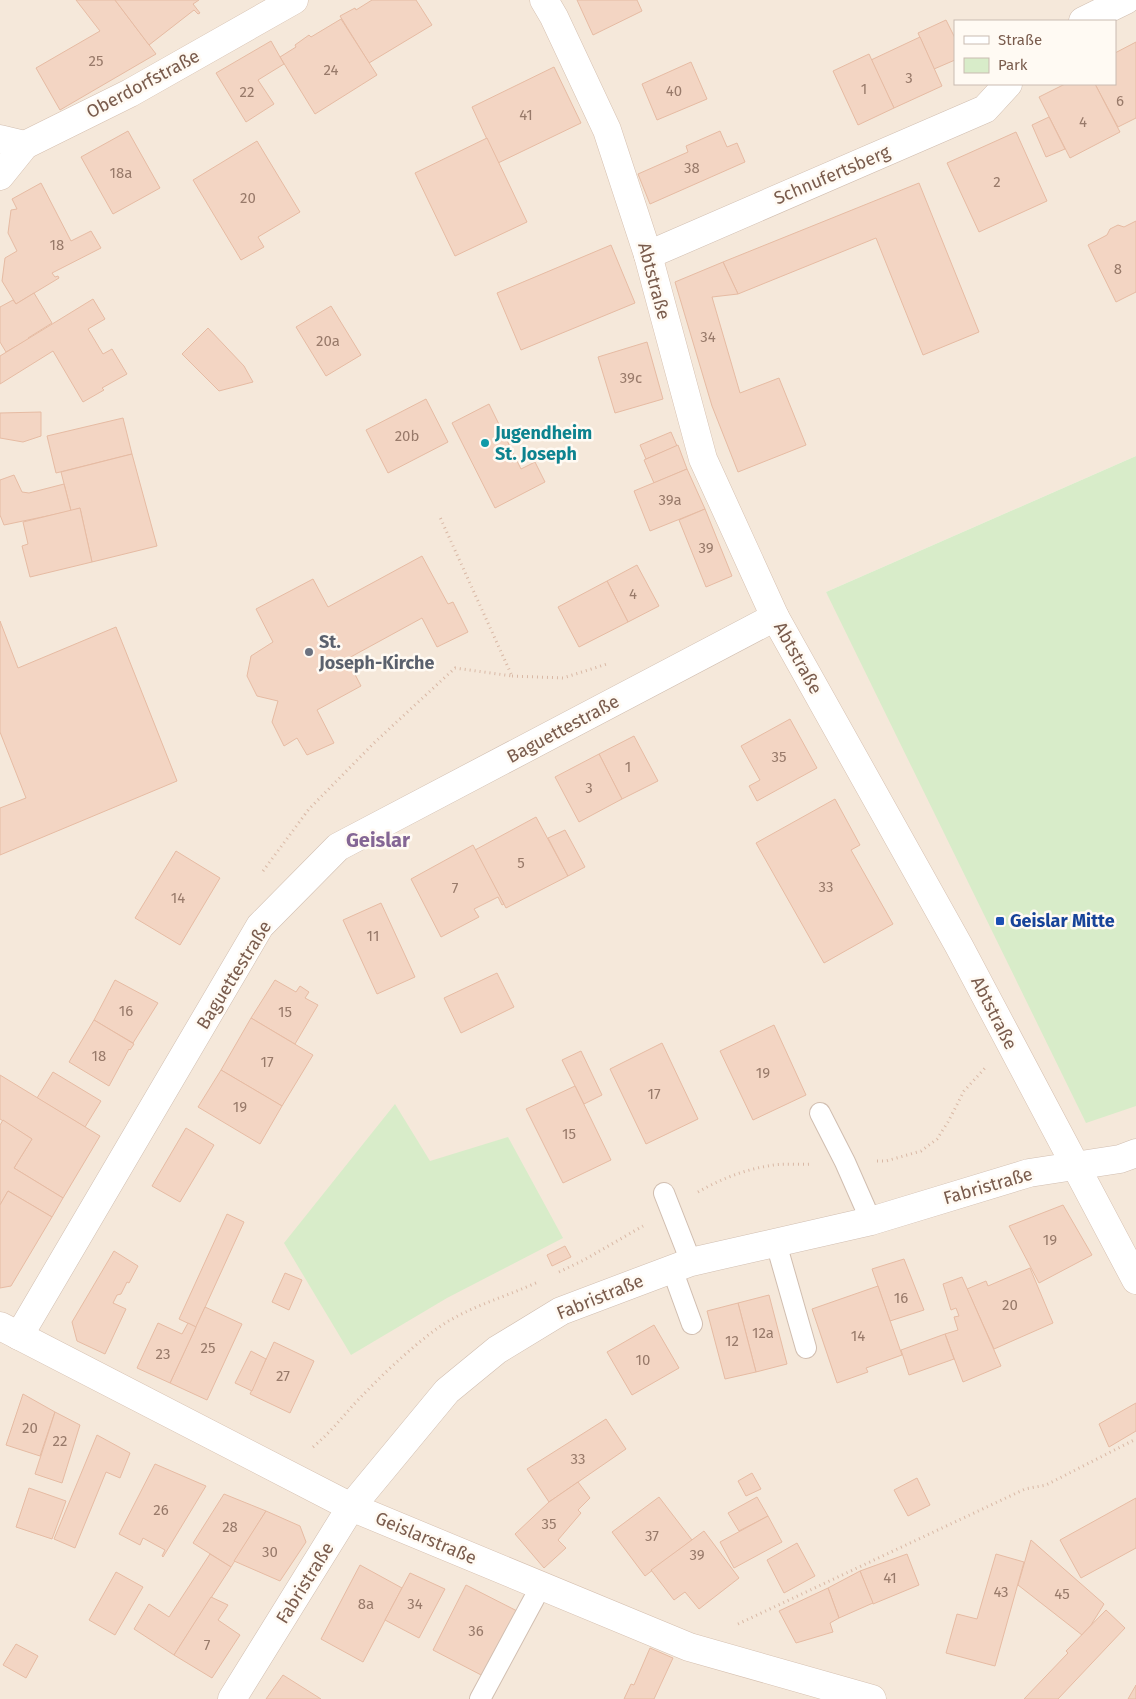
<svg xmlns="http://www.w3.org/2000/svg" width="1136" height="1699" font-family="'Fira Sans',sans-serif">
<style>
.residential{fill:#f5e8da;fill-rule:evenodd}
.green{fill:#d8ecc9}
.building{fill:#f3d5c3;stroke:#e6bba3}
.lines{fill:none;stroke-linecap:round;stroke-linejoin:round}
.lane-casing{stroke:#d1beb0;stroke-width:22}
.street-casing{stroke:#d1beb0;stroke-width:29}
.secondary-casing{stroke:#d6c0b0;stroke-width:29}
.path{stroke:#d9b8a5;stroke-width:3;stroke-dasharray:1 4;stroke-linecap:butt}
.lane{stroke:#fff;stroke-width:20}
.street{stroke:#fff;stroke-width:28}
.secondary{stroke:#fff;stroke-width:28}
.culture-dot{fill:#0f9aa8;stroke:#fffaf3;stroke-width:2}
.worship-dot{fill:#6b7280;stroke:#fffaf3;stroke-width:2}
.transit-dot{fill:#1a4fb4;stroke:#fffaf3;stroke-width:2}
.labels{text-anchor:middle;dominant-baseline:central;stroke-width:5;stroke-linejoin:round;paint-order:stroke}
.number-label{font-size:15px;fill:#987a6a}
.street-label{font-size:18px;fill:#7a5c4d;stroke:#fffaf3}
.culture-label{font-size:18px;font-weight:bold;fill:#0d838f;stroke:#fffaf3;text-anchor:start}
.worship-label{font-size:18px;font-weight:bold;fill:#5b616d;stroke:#fffaf3;text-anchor:start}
.transit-label{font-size:18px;font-weight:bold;fill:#164399;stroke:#fffaf3;text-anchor:start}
.quarter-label{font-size:20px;font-weight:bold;fill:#846695;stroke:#fffaf3}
</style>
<rect width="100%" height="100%" fill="#fdf6ec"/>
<path class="residential" d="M0 0H1136V456L826 592 1136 1104V1699H0ZM955 21H1115V84H955Z"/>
<g class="green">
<path d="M1136 456V1106L1086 1123 826 592Z"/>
<path d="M395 1104 430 1161 508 1137 563 1238 447 1298 351 1355 284 1243Z"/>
</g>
<g class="building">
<path d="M76 0H115L156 54 60 110 36 68 100 31Z"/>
<path d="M115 0H199L193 4 200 13 198 14 194 10 149 45Z"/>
<path d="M372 0H416L432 25 369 63 340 16 355 8 356 10Z"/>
<path d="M577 0H637L642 11 593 35Z"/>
<path d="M341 19 377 75 315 114 280 57 296 47 295 45 309 35 311 37Z"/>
<path d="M946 20 955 38V60L934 69 918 33Z"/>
<path d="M920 37 942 86 894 108 871 60Z"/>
<path d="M271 41 284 64 258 80 274 104 246 122 216 73Z"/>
<path d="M1136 42V118L1118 127 1095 84H1115V53Z"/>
<path d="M869 54 894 108 858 125 833 71Z"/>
<path d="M691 62 707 99 657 120 642 84Z"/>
<path d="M554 67 581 123 498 163 472 107Z"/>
<path d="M1065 84H1095L1120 132 1070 158 1039 97Z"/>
<path d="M1049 117 1065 149 1046 157 1032 125Z"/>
<path d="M128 131 160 188 113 214 81 157Z"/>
<path d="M720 131 727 147 737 143 745 162 650 204 638 174 688 152 686 146Z"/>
<path d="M1016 132 1047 201 979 232 947 163Z"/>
<path d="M487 138 527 222 455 256 415 173Z"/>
<path d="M257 141 300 212 258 237 264 247 241 260 193 180Z"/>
<path d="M41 183 71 241 91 231 101 248 52 273 55 277 58 276 59 278 16 304 2 281 5 258 17 251 8 233 11 210 17 209 12 199Z"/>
<path d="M919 183 979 332 923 355 876 238 738 294 723 262Z"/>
<path d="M1136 221V292L1116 302 1088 245 1107 235 1110 229 1118 225 1124 227Z"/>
<path d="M611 245 635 303 521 350 497 293Z"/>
<path d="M723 262 738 294 712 297 740 393 779 378 806 445 738 472 712 406 675 282Z"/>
<path d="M34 293 52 323 28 338 29 339 6 352 0 342V307L13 300 16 304Z"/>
<path d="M93 299 105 319 88 329 103 354 112 349 127 374 102 388 104 390 83 402 53 351 0 384V356Z"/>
<path d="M331 306 361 355 326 376 296 327Z"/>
<path d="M208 328 244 366 253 382 219 391 182 354Z"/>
<path d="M647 342 663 399 615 413 598 357Z"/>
<path d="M426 399 448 442 388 473 366 430Z"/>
<path d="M489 404 521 469 535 462 545 482 495 508 452 423Z"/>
<path d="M41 412V436L23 442 0 438V413Z"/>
<path d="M123 418 132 454 56 473 47 436Z"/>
<path d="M671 432 677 446 646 459 640 445Z"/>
<path d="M678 445 687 469 654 483 644 460Z"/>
<path d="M132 454 157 546 92 562 80 508 71 511 61 472Z"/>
<path d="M687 469 705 509 650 531 634 491Z"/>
<path d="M14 475 22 492 29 493 64 484 71 511 4 525 0 515V480Z"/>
<path d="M80 508 92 562 30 577 22 546 28 544 23 522Z"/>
<path d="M705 509 732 576 706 587 679 520Z"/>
<path d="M422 556 448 604 453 602 468 632 437 647 422 618 347 659 361 686 317 710 334 743 307 755 297 738 284 746 272 722 278 701 257 696 247 676 251 656 273 642 256 609 313 579 328 607Z"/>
<path d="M637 565 659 606 628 622 607 581Z"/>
<path d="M607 581 628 622 579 647 558 607Z"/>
<path d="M0 621 18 668 116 627 177 781 0 855V808L26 798 0 732Z"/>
<path d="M790 719 817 768 757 801 749 786 760 780 741 746Z"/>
<path d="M634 736 658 781 622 799 599 754Z"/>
<path d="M599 754 622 799 579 822 555 777Z"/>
<path d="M835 799 860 845 851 850 893 924 824 963 756 843Z"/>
<path d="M536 817 568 876 506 908 475 850Z"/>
<path d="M565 830 585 867 568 876 548 838Z"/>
<path d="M473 845 504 904 502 905 498 897 474 909 479 917 441 937 411 879Z"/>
<path d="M176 851 220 878 180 945 135 918Z"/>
<path d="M381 903 415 977 377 994 343 920Z"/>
<path d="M497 973 514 1007 461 1033 444 998Z"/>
<path d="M115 980 158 1003 133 1043 94 1020Z"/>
<path d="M275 980 296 992 300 986 309 992 305 998 318 1005 295 1044 251 1018Z"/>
<path d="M251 1018 313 1055 282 1106 221 1070Z"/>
<path d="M94 1020 134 1044 130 1050 129 1049 109 1086 69 1062Z"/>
<path d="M774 1025 806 1095 753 1120 720 1051Z"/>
<path d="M662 1043 698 1119 646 1144 610 1069Z"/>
<path d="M581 1051 602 1095 584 1104 562 1060Z"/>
<path d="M221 1070 282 1106 260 1144 198 1107Z"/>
<path d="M53 1072 101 1101 85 1127 37 1098Z"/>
<path d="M0 1075 100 1136 63 1198 14 1168 32 1139 0 1119Z"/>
<path d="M575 1086 611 1160 563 1183 526 1109Z"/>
<path d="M3 1120 32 1139 14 1168 63 1198 52 1217 8 1191 0 1205V1125Z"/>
<path d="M186 1128 214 1145 180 1202 152 1186Z"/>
<path d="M8 1191 52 1217 11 1286 0 1288V1205Z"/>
<path d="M1063 1205 1092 1255 1039 1283 1009 1226Z"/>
<path d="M227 1214 244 1222 196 1327 179 1319Z"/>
<path d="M565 1246 571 1257 552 1266 547 1255Z"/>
<path d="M114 1251 138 1266 129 1283 127 1282 121 1294 117 1295 113 1303 126 1309 105 1354 77 1341 72 1322Z"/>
<path d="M904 1259 924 1310 890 1321 872 1269Z"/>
<path d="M1030 1268 1053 1323 994 1349 967 1289 986 1281 988 1286Z"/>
<path d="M285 1273 302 1280 289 1310 272 1302Z"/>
<path d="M962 1277 1001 1366 963 1382 945 1334 958 1330 954 1317 959 1316 956 1308 951 1310 943 1284Z"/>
<path d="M878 1286 902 1355 866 1368 868 1372 837 1383 812 1309Z"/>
<path d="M769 1295 787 1364 756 1372 738 1303Z"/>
<path d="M738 1303 756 1372 725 1379 707 1311Z"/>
<path d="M205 1307 242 1324 207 1400 170 1383Z"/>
<path d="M158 1323 182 1334 188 1323 196 1327 170 1383 137 1368Z"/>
<path d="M654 1325 679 1368 632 1395 607 1352Z"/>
<path d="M945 1334 954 1359 909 1375 901 1350Z"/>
<path d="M274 1342 314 1361 290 1413 250 1394Z"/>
<path d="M251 1351 266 1359 252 1391 235 1383Z"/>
<path d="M23 1394 55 1412 40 1456 6 1445Z"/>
<path d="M1136 1403V1431L1109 1447 1099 1424Z"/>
<path d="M55 1412 80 1425 62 1483 35 1474Z"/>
<path d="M606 1419 626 1449 549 1502 527 1469Z"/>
<path d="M97 1435 130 1453 120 1478 106 1472 75 1548 54 1539Z"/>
<path d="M155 1464 206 1486 163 1557 162 1556 165 1550 143 1538 140 1545 119 1534Z"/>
<path d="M752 1473 761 1489 746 1496 738 1481Z"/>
<path d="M917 1478 930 1505 908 1516 894 1490Z"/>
<path d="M578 1482 590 1498 578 1510 581 1513 558 1540 566 1548 544 1568 515 1534 549 1502Z"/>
<path d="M29 1488 66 1501 52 1539 16 1527Z"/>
<path d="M224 1494 266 1511 231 1567 193 1543Z"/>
<path d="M659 1497 692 1540 645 1576 612 1532Z"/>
<path d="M757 1497 768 1516 739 1531 728 1513Z"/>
<path d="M1136 1498V1548L1081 1578 1060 1540Z"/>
<path d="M266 1511 300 1526 306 1542 280 1581 234 1561Z"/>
<path d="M768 1516 782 1542 734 1568 720 1542Z"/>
<path d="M704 1531 739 1578 699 1609 685 1592 674 1600 651 1570Z"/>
<path d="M1031 1540 1104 1604 1091 1625 1082 1635 1018 1585Z"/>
<path d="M797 1543 815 1576 784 1593 767 1560Z"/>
<path d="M210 1554 231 1567 174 1655 134 1629 149 1604 169 1617Z"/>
<path d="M907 1554 919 1585 873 1604 860 1571Z"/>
<path d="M996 1554 1024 1562 995 1666 946 1653 957 1614 977 1619Z"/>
<path d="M360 1565 402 1588 363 1662 321 1639Z"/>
<path d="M860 1571 873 1603 839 1618 828 1588Z"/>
<path d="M116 1572 143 1587 115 1635 89 1620Z"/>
<path d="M410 1573 445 1589 419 1638 385 1620Z"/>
<path d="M466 1585 519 1612 485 1677 433 1650Z"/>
<path d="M828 1588 839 1618 830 1623 833 1632 796 1643 779 1611Z"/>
<path d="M211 1597 228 1605 218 1620 240 1635 212 1678 174 1655Z"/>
<path d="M1106 1610 1125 1628 1058 1699H1024L1068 1653 1066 1651Z"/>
<path d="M16 1644 38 1656 26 1678 3 1665Z"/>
<path d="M650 1648 673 1658 654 1699H624L631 1684 634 1685Z"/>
<path d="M283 1675 321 1699H266Z"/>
<path d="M1136 1685V1699H1128Z"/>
</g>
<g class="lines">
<g class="lane-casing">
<g id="lane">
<path d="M820 1113 845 1162 871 1221"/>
<path d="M664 1193 691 1262"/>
<path d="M776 1243 806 1348"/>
<path d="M672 1269 692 1324"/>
<path d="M480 1699 541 1586"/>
</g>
</g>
<g class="street-casing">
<g id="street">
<path d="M1083 21 1126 0"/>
<path d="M0 139 25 145"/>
<path d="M648 255 985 109 1008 84"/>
<path d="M19 1336 260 926 338 847 775 617"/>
<path d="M232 1699 351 1507 447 1391 497 1350 561 1311 691 1262 871 1221 1029 1173 1120 1159 1136 1153"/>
</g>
</g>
<g class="secondary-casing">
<g id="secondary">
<path d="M544 0 554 17 607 130 648 255 703 459 775 617 959 946 1136 1280"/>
<path d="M0 176 25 145 130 93 294 0"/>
<path d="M0 1326 351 1507 689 1647 872 1699"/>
</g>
</g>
<g class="path">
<path d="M512 676 563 678 607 664"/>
<path d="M263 871 309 809 375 742 455 668 512 676 439 515"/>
<path d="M877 1161H886L921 1151 937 1139 948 1122 964 1091 985 1068"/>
<path d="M698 1192C719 1180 743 1170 768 1166 781 1163 797 1165 811 1164"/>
<path d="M559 1272 584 1260 643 1226"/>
<path d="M313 1447C331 1432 342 1417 358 1400 380 1377 405 1353 431 1333 463 1308 501 1299 538 1282"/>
<path d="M738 1624 1025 1489 1046 1485 1136 1439"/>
</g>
<use href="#lane" class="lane"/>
<use href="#street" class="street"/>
<use href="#secondary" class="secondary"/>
</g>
<circle class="culture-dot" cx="485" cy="443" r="5"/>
<circle class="worship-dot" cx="309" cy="652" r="5"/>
<rect class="transit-dot" x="995" y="916" width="10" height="10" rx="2.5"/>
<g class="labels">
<g class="number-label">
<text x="96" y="61">25</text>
<text x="331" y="70">24</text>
<text x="909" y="78">3</text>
<text x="864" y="89">1</text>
<text x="674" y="91">40</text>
<text x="247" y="92">22</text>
<text x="1120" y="101">6</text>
<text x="526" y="115">41</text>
<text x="1083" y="122">4</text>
<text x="692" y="168">38</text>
<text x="121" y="173">18a</text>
<text x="997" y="182">2</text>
<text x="248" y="198">20</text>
<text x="57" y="245">18</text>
<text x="1118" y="269">8</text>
<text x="708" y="337">34</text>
<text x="328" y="341">20a</text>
<text x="631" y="378">39c</text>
<text x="407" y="436">20b</text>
<text x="670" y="500">39a</text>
<text x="706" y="548">39</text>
<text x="633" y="594">4</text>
<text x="779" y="757">35</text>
<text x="628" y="767">1</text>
<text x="589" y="788">3</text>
<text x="521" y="863">5</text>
<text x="826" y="887">33</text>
<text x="455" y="888">7</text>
<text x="178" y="898">14</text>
<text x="373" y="936">11</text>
<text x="126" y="1011">16</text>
<text x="285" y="1012">15</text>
<text x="99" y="1056">18</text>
<text x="267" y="1062">17</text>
<text x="763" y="1073">19</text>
<text x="654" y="1094">17</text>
<text x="240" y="1107">19</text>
<text x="569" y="1134">15</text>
<text x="1050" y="1240">19</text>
<text x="901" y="1298">16</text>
<text x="1010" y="1305">20</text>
<text x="763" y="1333">12a</text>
<text x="858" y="1336">14</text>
<text x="732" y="1341">12</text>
<text x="208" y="1348">25</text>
<text x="163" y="1354">23</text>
<text x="643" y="1360">10</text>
<text x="283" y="1376">27</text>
<text x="30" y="1428">20</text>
<text x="60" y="1441">22</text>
<text x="578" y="1459">33</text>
<text x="161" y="1510">26</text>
<text x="549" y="1524">35</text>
<text x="230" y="1527">28</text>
<text x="652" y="1536">37</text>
<text x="270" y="1552">30</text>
<text x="697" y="1555">39</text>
<text x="890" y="1578">41</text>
<text x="1001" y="1592">43</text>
<text x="1062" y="1594">45</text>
<text x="366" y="1604">8a</text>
<text x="415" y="1604">34</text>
<text x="476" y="1631">36</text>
<text x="207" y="1645">7</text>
</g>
<g class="street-label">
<text transform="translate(143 84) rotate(-28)">Oberdorfstraße</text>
<text transform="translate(832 175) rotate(-23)">Schnufertsberg</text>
<text transform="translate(654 281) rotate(75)">Abtstraße</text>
<text transform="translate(798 658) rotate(61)">Abtstraße</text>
<text transform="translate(563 729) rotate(-28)">Baguettestraße</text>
<text transform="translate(234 975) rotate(-58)">Baguettestraße</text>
<text transform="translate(994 1013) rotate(63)">Abtstraße</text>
<text transform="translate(988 1186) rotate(-16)">Fabristraße</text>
<text transform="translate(600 1297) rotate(-22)">Fabristraße</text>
<text transform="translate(426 1538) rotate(23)">Geislarstraße</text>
<text transform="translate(305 1583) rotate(-58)">Fabristraße</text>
</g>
<g class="culture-label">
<text x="495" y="433">Jugendheim<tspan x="495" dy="21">St. Joseph</tspan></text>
</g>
<g class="worship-label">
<text x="319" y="642">St.<tspan x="319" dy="21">Joseph-Kirche</tspan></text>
</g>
<g class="transit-label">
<text x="1010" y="921">Geislar Mitte</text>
</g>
<g class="quarter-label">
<text x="378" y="840">Geislar</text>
</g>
</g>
<rect x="954" y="20" width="162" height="65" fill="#fffaf3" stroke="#cabbb1"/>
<rect x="964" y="36" width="25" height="8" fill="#ffffff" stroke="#cabbb1"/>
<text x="998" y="45" font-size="15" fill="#7a5c4d">Straße</text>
<rect x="964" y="58" width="25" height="15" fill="#d8ecc9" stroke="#cabbb1"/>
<text x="998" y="70" font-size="15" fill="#7a5c4d">Park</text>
</svg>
